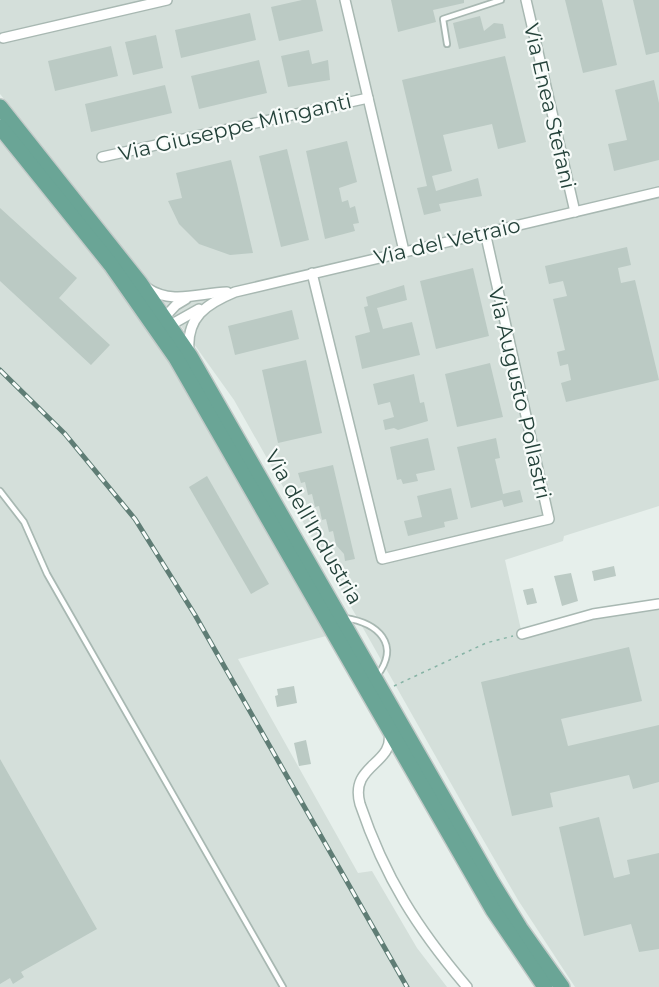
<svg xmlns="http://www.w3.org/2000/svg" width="659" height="987" font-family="Montserrat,sans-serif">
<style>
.built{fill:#d4dfda}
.building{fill:#bbcac4}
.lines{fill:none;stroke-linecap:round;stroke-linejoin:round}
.service-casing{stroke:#a8b8b2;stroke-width:8}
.minor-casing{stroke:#a8b8b2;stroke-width:12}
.primary-casing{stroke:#c2cac8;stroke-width:18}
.path{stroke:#86b3a5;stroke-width:1.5;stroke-dasharray:3 4.5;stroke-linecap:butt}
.service{stroke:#fff;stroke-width:4.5}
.minor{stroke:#fff;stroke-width:9}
.primary{stroke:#6aa596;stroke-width:15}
.rail-casing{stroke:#5f7d75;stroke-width:5}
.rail{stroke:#f7fbf9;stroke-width:3;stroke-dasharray:9;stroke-linecap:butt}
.labels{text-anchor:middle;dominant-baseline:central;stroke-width:4.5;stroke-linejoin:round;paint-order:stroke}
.street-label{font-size:21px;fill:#24423a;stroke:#f7fbf9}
</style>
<rect width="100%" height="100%" fill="#e6efeb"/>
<g class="built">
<path d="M0 0H659V506L564 536 563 541 505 560 522 634 659 604V987H575L518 900 466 810 234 400 146 277 0 94Z"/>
<path d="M0 138 119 286 170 359 330 635 238 659 358 873 372 871 417 948 447 987H0Z"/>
</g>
<g class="building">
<path d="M302 0H316L323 31 279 41 271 7Z"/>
<path d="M391 0H464V3L433 10 436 22 398 32Z"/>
<path d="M565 0H602L617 65 583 73Z"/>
<path d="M633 0H659V52L646 55Z"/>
<path d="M250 13 256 40 181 58 175 30Z"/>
<path d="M480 16 484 31 494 23 503 24 506 38 459 49 453 23Z"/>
<path d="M156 35 163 68 133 75 125 42Z"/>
<path d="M111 46 118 76 55 91 48 61Z"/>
<path d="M309 50 312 64 328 60 330 80 288 87 281 56Z"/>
<path d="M505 56 526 142 498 149 492 124 443 135 452 171 432 176 436 191 478 178 482 196 439 204 441 211 424 215 417 188 427 186 402 80Z"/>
<path d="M259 60 267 93 199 109 191 76Z"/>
<path d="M654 80 659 103V160L614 171 608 144 627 140 615 90Z"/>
<path d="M165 85 172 113 91 132 85 104Z"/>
<path d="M347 141 357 182 339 188 342 202 348 200 350 208 355 206 359 223 353 224 355 231 325 239 306 151Z"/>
<path d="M287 149 309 240 281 247 259 156Z"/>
<path d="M231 160 237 184 253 253 230 255 199 244 179 224 168 201 182 198 176 173Z"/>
<path d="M0 208 77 278 59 298 110 345 91 365 0 281Z"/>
<path d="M627 247 631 265 618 268 621 283 635 280 659 380 566 402 561 383 571 380 568 364 560 366 557 352 565 350 553 299 567 296 563 281 549 284 545 266Z"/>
<path d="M473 268 489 336 436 349 420 281Z"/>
<path d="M404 285 407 300 377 308 383 329 412 322 420 355 362 369 355 336 370 332 364 307 368 306 366 297Z"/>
<path d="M292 310 299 339 235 355 228 326Z"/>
<path d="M306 360 322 433 278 443 262 370Z"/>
<path d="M490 363 503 417 457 427 445 374Z"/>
<path d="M414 374 420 403 424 402 428 421 398 430 394 428 385 430 383 420 394 417 390 402 378 405 373 384Z"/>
<path d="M428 438 435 470 416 474 418 481 403 484 401 479 397 480 390 447Z"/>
<path d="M496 438 500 458 495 459 503 494 520 490 523 502 504 507 502 500 471 508 457 447Z"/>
<path d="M333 465 355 559 345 561 344 554 336 545 333 531 329 532 326 519 322 520 319 506 315 507 312 494 308 495 305 482 301 483 298 473Z"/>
<path d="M207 476 269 584 251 594 189 487Z"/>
<path d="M451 488 458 519 444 522 445 527 408 536 404 521 422 517 417 496Z"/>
<path d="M614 566 616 576 594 581 592 571Z"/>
<path d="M571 573 578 601 562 606 554 576Z"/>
<path d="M533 588 537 603 527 605 523 590Z"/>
<path d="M629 647 642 701 561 719 568 746 659 725V782L633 789 629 775 550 793 553 807 512 816 481 682Z"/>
<path d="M294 686 297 703 277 707 275 696 278 695 277 689Z"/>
<path d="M306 740 311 764 299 766 294 743Z"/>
<path d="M0 759 97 929 21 972 24 977 13 984 10 978 0 984Z"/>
<path d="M599 817 614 878 630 874 627 860 659 853V949L639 952 631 924 584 936 559 827Z"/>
</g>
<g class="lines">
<g class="service-casing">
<g id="service">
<path d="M447 44 443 19 501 0"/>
<path d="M0 491 24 522 47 574 283 987"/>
<path d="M345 618C378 623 401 644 377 676"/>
</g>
</g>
<g class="minor-casing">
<g id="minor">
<path d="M345 0 404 251"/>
<path d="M526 0 575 212"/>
<path d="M3 38 167 0"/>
<path d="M102 157 368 98"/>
<path d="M312 273 382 559 549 519 485 232"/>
<path d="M147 288C172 305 199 293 227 292"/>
<path d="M161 321 176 305 186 299"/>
<path d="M167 327 199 309"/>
<path d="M189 352C186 317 206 304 235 292L659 192"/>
<path d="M522 634 593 614 659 604"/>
<path d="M389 732C395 765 349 764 360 804 385 878 417 928 467 987"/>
</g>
</g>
<g class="primary-casing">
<g id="primary">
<path d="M0 107 140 283 190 356 491 881 520 928 562 987"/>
<path d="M0 127 111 265 176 358 493 910 545 987"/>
</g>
</g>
<path class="path" d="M394 686 486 643 513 636"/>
<use href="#service" class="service"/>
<use href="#minor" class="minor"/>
<use href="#primary" class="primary"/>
<g class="rail-casing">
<path id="rail" d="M0 370 65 434 135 519 195 615 407 987"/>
</g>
<use href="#rail" class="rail"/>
</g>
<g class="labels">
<g class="street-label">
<text transform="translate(550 106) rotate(77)">Via Enea Stefani</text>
<text transform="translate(235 127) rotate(-13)">Via Giuseppe Minganti</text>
<text transform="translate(447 241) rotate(-13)">Via del Vetraio</text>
<text transform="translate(520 393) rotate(77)">Via Augusto Pollastri</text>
<text transform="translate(314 527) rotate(60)">Via dell'Industria</text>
</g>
</g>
</svg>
